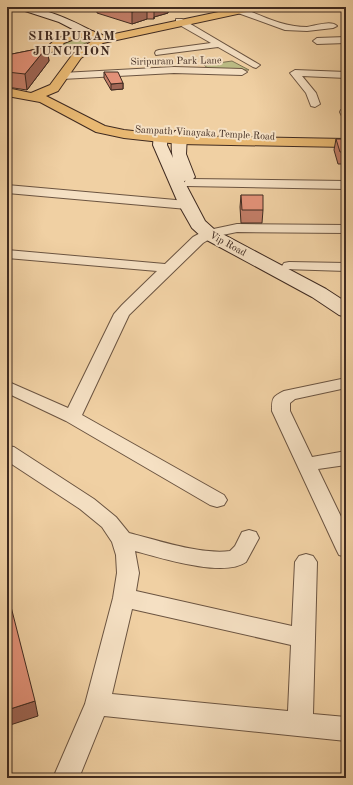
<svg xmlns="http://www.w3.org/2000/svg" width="353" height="785" font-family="'Old Standard TT',serif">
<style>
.green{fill:#bbbb84;stroke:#7d7252}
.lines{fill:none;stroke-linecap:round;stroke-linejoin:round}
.street-casing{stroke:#6b5441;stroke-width:2}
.secondary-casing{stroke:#3f2a20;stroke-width:2}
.primary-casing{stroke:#3f2a20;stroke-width:2}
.street{fill:#f5e0c3;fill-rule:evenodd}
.secondary{fill:#f5e0c3;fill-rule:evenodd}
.primary{fill:#e8b872;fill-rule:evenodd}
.wall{fill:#c37e68;stroke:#3f2a20}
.shaded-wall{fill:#9f6655;stroke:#3f2a20}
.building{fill:#e39279;stroke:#3f2a20}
.labels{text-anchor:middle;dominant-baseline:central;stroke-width:4;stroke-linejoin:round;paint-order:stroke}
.far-street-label{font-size:10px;fill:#3f2a20;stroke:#f5e0c3}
.far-district-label{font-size:13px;font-weight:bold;letter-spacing:1px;fill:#3f2a20;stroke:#f5e0c3}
</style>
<rect width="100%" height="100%" fill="#f0d0a3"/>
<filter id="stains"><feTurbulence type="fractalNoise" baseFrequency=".005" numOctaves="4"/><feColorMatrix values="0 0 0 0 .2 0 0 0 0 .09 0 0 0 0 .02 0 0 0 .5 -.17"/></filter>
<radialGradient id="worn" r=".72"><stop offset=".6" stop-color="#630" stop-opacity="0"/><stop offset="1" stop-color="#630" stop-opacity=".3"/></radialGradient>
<g class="green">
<path d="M85 35 95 37C87 45 71 49 61 47L67 40Z"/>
<path d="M232 61 249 70H210L204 65Z"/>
</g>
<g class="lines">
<g class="street-casing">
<g id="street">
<path d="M238 9H244C265 17 284 27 307 27 315 26 331 20 337 26L333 28 307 31 285 30 238 13Z"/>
<path d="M176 19H182L260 65 256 68 253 67 218 47 156 55 155 53 156 51 159 50 211 43 176 23Z"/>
<path d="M346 37V43L317 44 313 41 317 38Z"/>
<path d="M174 67 242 69 247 72 242 75 174 73 62 79 57 76 62 73Z"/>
<path d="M295 70 346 72V78L302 76 316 93 320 104 315 107 311 106 306 93 290 73Z"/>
<path d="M346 109V117L342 116 340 112 341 110Z"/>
<path d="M190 179 346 181V189L186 186 184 183 186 180Z"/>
<path d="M7 185 187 201 191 202 193 205 191 208 187 209 7 193Z"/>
<path d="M237 224 346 225V233L237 232 213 237 203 243 129 315 82 415 224 495 227 500 224 505 217 507 210 505 66 421 7 393V384L11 383 68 408 114 314 122 305 157 271 7 258V250L165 264 193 237 204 231Z"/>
<path d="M289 262 346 263V271L284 269 282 266 284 263Z"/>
<path d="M346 378V388L295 399 290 403V411L312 457 346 451V465L318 469 346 527V557L339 555 336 549 272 411C272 398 272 397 284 391Z"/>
<path d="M7 446 14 447 94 499 116 517 129 533C157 540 201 555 230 551L235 546 242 532 249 530 256 532 259 538 246 562C224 578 161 558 135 551L139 573 136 591 292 626 295 562 299 556 306 554 313 556 317 562 313 714 346 717V741L104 716 79 778H53L85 704 113 598 117 573 116 555 112 542 102 527 80 509 7 461ZM132 609 291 645 288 711 112 694Z"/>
</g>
</g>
<g class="secondary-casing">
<g id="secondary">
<path d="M17 7C45 7 69 19 94 32L95 34 90 37 86 36 59 22 19 9Z"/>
<path d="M161 129 166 130 168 133 167 145 173 158C171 151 171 137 175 131L180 130 185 131 187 134 186 154 195 177 192 180 184 181 205 221 215 230 326 289 346 302V317L339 315 312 297 203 238 192 228 179 205 153 145 154 133 156 130Z"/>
</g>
</g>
<g class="primary-casing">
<path id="primary" d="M242 7H261L256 10 103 43 81 58 58 91 46 96 105 126 124 130 179 136 346 139V147L179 144 124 138 96 132 40 102 7 96V88L31 93 50 85 73 54 95 39 91 37 77 38 64 43 55 51 7 63V57L47 47 56 39 75 32 92 31 105 36Z"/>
</g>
<use href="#street" class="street"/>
<use href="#secondary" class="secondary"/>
<use href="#primary" class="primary"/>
</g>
<g class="wall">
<path d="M97 7H168V13L154 17V19H147L132 24 97 13Z"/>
<path d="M47 47 49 61 27 90 7 87V55Z"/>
<path d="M104 72 123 83V89L111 90 104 78Z"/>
<path d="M336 139H346V164H338L334 150Z"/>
<path d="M241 195 263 210 262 223H241L240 207Z"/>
</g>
<g class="shaded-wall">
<path d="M154 7H168V13L154 17V19Z"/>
<path d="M147 8V19L132 24V12Z"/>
<path d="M47 47 49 61 27 90 25 74Z"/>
<path d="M123 83V89L111 90V84Z"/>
<path d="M35 701 38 716 7 726V710Z"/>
</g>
<g class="building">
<path d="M114 7H154V8H147L132 12Z"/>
<path d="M47 47 25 74 7 72V55Z"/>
<path d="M104 72H118L123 83 111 84Z"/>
<path d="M336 139H346V152H340Z"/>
<path d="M241 195H263V210H242Z"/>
<path d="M7 591 35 701 7 710Z"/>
</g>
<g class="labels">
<g class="far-street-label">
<text transform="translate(176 61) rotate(-1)">Siripuram Park Lane</text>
<text transform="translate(205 133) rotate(3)">Sampath Vinayaka Temple Road</text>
<text transform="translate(228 244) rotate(29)">Vip Road</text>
</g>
<g class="far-district-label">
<text x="72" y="36">SIRIPURAM<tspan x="72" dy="15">JUNCTION</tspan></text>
</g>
</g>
<rect width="353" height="785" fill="none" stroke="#f0d0a3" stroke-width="24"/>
<rect x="8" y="8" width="337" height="769" fill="none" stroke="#3f2a20" stroke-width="2"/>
<rect x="12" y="12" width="329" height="761" fill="none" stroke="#3f2a20"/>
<rect width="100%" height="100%" filter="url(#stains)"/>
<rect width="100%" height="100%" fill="url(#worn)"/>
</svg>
